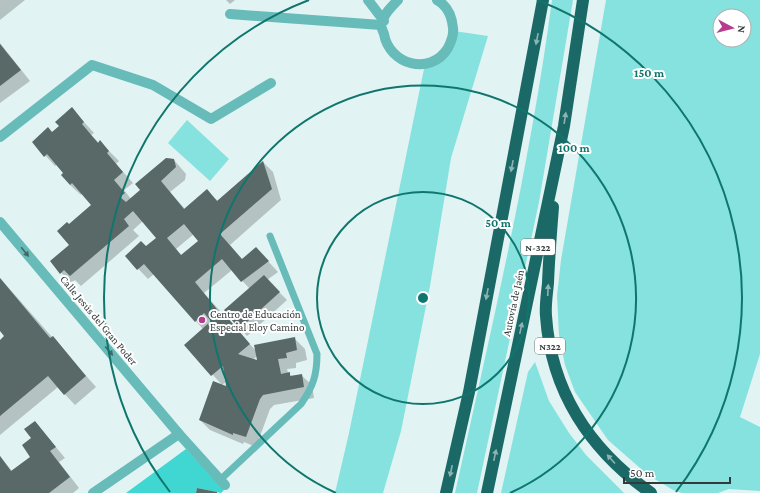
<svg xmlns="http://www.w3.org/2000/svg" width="760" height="493" font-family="'Crimson Pro',serif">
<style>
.green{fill:#86e2df;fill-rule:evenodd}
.forest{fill:#40d6d2}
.shadow{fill:#0003;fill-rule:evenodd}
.building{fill:#596968;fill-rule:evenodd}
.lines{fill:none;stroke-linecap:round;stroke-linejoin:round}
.lane{stroke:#67bbb8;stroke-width:7}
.street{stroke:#67bbb8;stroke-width:10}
.highway{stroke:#1b6967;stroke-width:12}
.oneway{fill:#8db4b3}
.oneway2{fill:#456766}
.ring{fill:none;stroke:#0f766e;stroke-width:2}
.poi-dot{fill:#b63c90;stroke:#fff;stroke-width:1.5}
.labels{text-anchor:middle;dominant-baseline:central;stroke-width:4;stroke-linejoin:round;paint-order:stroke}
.shield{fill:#fff;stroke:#707575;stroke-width:1}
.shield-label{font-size:10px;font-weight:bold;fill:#333a3a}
.street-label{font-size:11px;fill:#333a3a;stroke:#fff}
.poi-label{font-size:11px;fill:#333a3a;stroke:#fff;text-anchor:start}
.centre{fill:#0f766e;stroke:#fff;stroke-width:2}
.ring-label{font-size:12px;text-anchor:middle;font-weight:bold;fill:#0f766e;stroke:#fff;stroke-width:4;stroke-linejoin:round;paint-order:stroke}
</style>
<rect width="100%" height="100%" fill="#e1f3f2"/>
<g class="green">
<path d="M552 0H573L539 202 477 493H455C491 330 530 166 552 0Z"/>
<path d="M606 0H760V354L740 417 760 427V491L729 489 718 493H682L673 490 648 475 608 440 575 392 565 365 559 335 557 296 561 260ZM720 16H744V40H720Z"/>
<path d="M454 31 488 36 451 158 430 286 401 431 383 493H335L349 433 425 64 436 60Z"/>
<path d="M187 120 229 159 210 181 168 143Z"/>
<path d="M535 362 549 401 569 433 586 455 624 493H501L528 372Z"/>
</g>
<path class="forest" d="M186 449 224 490 221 493 197 488 196 493H126Z"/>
<g class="shadow">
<path d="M0 0H25L0 20Z"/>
<path d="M226 0H235L230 4Z"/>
<path d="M0 43 30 81 0 103Z"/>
<path d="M72 109 94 133 91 135 99 143 100 142 119 161 116 164 133 183 124 190 131 199 141 190 165 159 170 158 174 160 186 174 185 180 170 192 185 209 207 191 218 201 263 162 273 172 281 200 230 245 242 260 256 248 278 272 267 280 287 300 247 336 240 328 250 289 232 270 204 293 256 351 294 338 305 349 307 360 296 363V368L287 369 288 373 293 377 301 375 312 385 314 398 274 405 270 409 256 447 244 442 243 444 210 430 200 420 227 388 226 382 222 385 186 345 203 329 154 274 148 279 126 256 146 247 157 238 143 221 133 230 139 236 81 286 75 280 71 283 51 262 70 245 92 205 82 193 81 195 70 185 65 173 57 165 55 166 33 142 53 133 60 126ZM194 234 200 241 182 256 176 249ZM257 356 258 362 253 360Z"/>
<path d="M0 278 96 387 75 405 58 387 0 435V341L5 336 0 330Z"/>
<path d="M35 422 65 458 59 462 79 488 73 493H0V456L12 471 32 457Z"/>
</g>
<g class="building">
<path d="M0 44 21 70 0 86Z"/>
<path d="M72 107 84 122 82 124 98 143 100 140 109 151 107 153 123 172 114 180 125 193 120 197 126 202 140 190 135 184 166 158 174 159 176 167 161 181 184 209 207 189 217 201 263 161 272 189 220 234 242 259 256 247 269 261 241 282 222 259 195 282 220 313 222 311 250 344 238 354 257 360 254 345 295 337 297 350 286 353 287 358 278 359 281 374 290 372V376L302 374 304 387 263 395 260 399 246 437 233 433V435L199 420 213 381 226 386 223 366 211 376 184 345 211 321 204 313 195 322 144 264 137 270 125 256 141 241 146 246 156 238 133 211 124 219 129 226 70 276 64 270 60 274 50 261 69 245 57 231 67 222 69 224 91 205 72 183 70 185 61 175 63 173 47 154 44 157 32 142 48 127 52 132 59 126 55 122ZM184 224 198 241 181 255 167 238Z"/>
<path d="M264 275 280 292 239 329 224 310Z"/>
<path d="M0 278 50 338 53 336 86 376 64 395 48 376 0 416V340L4 336 0 331Z"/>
<path d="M35 421 56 447 50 451 70 477 49 493H0V456L11 471 30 457 22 445 31 438 24 429Z"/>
<path d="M197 488 217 492V493H196Z"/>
</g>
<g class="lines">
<path class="lane" d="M220 480 301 404C313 387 317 375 317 354L270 236"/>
<g class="street">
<path d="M368 0 384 21"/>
<path d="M398 0C392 6 382 16 381 25 381 27 383 31 384 34 389 64 430 77 448 48 451 42 454 35 453 28 452 17 448 6 437 0"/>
<path d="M230 14 381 25"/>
<path d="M0 137 92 65 153 85 211 119 271 83"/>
<path d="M0 222 179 434 225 485"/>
<path d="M93 493 179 434"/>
</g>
<g class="highway">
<path d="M553 207C551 232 549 257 548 283 547 294 545 305 546 316 551 391 590 450 651 493"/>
<path d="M446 493 469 392 543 0"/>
<path d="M487 493 564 126 583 0"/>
</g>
</g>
<defs><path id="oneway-solid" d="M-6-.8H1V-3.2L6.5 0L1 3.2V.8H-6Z"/></defs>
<g class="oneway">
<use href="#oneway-solid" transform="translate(537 39) rotate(101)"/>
<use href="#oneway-solid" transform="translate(565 118) rotate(-81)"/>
<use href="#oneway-solid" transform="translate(512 166) rotate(101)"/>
<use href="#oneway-solid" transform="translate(548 290) rotate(-87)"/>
<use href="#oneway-solid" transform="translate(487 294) rotate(101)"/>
<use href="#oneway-solid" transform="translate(521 328) rotate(-78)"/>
<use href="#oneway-solid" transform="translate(495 455) rotate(-78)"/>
<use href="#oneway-solid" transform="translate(611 459) rotate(-132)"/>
<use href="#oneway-solid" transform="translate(451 471) rotate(102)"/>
</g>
<g class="oneway2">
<use href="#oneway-solid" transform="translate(25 252) rotate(51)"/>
<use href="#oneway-solid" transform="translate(109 351) rotate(50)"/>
</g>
<g class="ring">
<circle cx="423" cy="298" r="106"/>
<path d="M336 493A213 213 0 1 1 510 493"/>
<path d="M170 492A319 319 0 0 1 309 0M537 0A319 319 0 0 1 676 492"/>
</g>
<circle class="poi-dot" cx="202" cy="320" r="4"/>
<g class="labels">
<g class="shield">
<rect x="521" y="239" width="34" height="16" rx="3"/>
<rect x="535" y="338" width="30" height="16" rx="3"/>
</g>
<g class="shield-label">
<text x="538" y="247">N-322</text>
<text x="550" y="346">N322</text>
</g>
<g class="street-label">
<text transform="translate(513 303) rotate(-78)">Autovía de Jaén</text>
<text transform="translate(99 320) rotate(50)">Calle Jesús del Gran Poder</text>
</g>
<g class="poi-label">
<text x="210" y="314">Centro de Educación<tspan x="210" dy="13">Especial Eloy Camino</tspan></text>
</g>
</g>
<circle cx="423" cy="298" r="6" class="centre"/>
<g class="ring-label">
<text x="649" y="77">150 m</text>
<text x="574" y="152">100 m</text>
<text x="498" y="227">50 m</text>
</g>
<g transform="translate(732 28) rotate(97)"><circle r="19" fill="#ffffff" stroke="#adb0b0"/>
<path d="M0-3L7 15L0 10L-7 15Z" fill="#b63c90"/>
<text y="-6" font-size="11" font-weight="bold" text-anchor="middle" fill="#333a3a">N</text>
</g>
<path d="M624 477v6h106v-6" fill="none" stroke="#333a3a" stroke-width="2"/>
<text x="630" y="477" font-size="12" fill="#333a3a" stroke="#ffffff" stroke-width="3" paint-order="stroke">50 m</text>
</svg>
